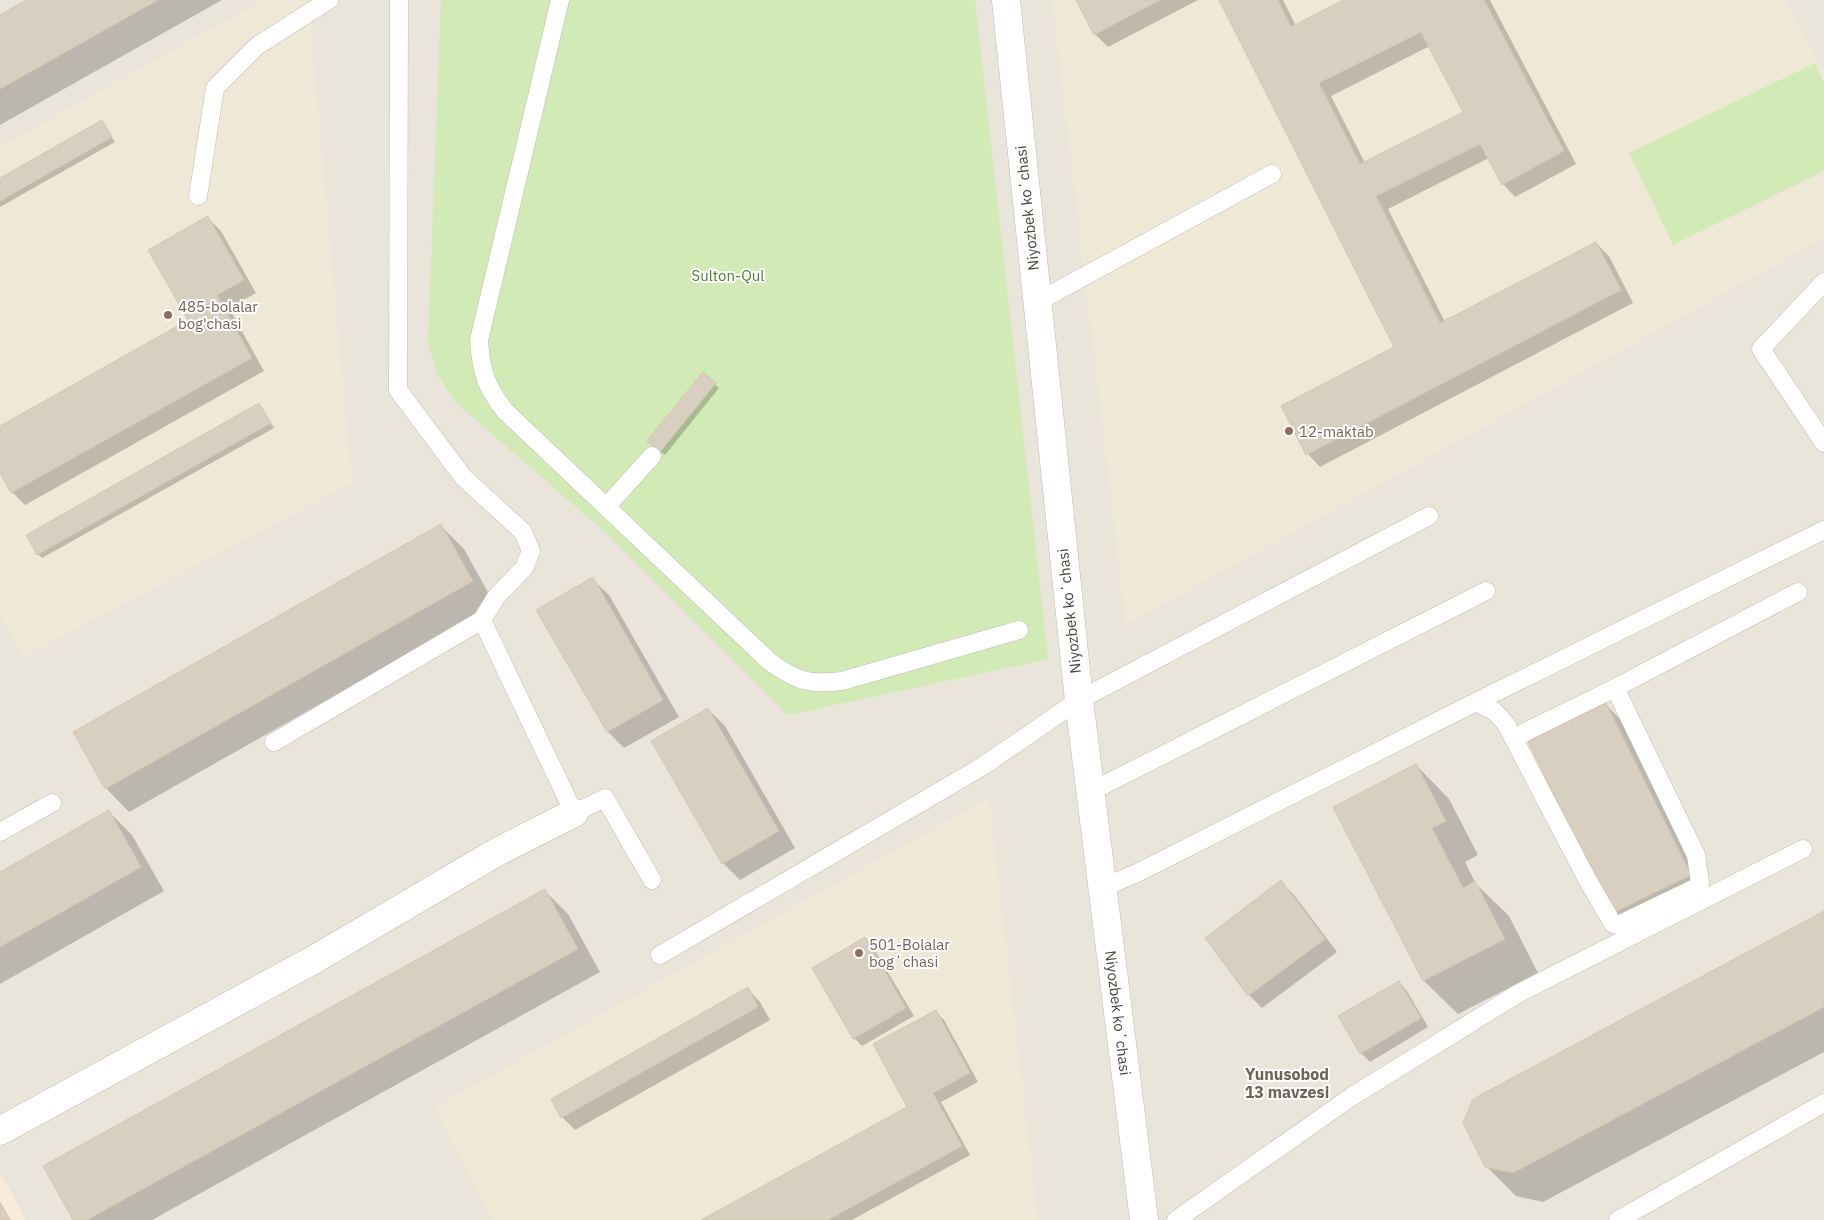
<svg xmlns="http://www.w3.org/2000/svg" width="1824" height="1220" font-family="'IBM Plex Sans',sans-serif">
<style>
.residential{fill:#eae5da}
.commercial{fill:#f7ead8}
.education{fill:#efe8d6}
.green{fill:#d2eab5}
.shadow{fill:#0003;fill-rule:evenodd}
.building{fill:#d8cfc1;stroke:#d3c7b4;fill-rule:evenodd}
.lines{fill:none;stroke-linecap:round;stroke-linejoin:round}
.service-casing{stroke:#c2bbae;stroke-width:19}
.minor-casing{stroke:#c2bbae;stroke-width:29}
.service{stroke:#fff;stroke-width:18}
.minor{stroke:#fff;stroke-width:28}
.education-dot{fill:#8d6e63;stroke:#fff;stroke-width:2}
.labels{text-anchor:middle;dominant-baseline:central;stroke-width:4;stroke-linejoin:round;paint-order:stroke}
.street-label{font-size:15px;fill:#4b4439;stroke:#fff}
.park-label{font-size:15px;fill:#4a7f2a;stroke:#fff}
.education-label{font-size:15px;fill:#785e54;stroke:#fff;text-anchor:start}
.neighbourhood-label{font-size:16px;font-weight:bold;fill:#6e6250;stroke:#fff}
</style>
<rect width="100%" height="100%" fill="#f6f3ec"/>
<rect class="residential" x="0" y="0" width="1824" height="1220"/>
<path class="commercial" d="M0 1171 26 1220H0Z"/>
<g class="education">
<path d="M263 0H308L352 483 23 657 0 615V147Z"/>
<path d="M1052 0H1785L1824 72V238L1126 625Z"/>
<path d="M989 798 1038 1220H493L434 1108Z"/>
</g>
<g class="green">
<path d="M441 0H975L1048 659 788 715 607 534 455 402 437 374 428 343Z"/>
<path d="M1815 63 1824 83V171L1673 245 1629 153Z"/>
</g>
<g class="shadow">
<path d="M28 0H222L0 125V16Z"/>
<path d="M1077 0H1198L1108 47 1095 34Z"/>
<path d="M1221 0H1283L1296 26 1346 0H1490L1576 164 1515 197 1503 184 1489 158 1388 209 1445 322 1596 243 1609 256 1633 303 1320 467 1308 454 1395 348ZM1430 46 1465 113 1365 163 1331 96Z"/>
<path d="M102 122 115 142 0 207V179Z"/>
<path d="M208 218 221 231 256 293 229 308 264 371 25 505 12 492 0 471V427L189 320Z"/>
<path d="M703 374 719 388 665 455 653 445Z"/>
<path d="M259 405 274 428 42 558 38 554Z"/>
<path d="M441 526 464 549 495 605 129 812 106 788Z"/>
<path d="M592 579 609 595 679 717 624 748 608 732Z"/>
<path d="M1606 705 1623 722 1707 892 1631 929 1614 913Z"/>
<path d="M708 709 725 726 795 848 740 880 723 863Z"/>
<path d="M1416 765 1449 799 1478 855 1465 862 1476 884 1509 916 1538 973 1458 1014 1424 981 1335 807Z"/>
<path d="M109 812 132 835 164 891 0 984V874Z"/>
<path d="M1281 882 1294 895 1337 952 1262 1008 1249 995 1206 938Z"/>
<path d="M544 890 568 914 600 972 152 1220H74Z"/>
<path d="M1824 912V1052L1543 1202 1516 1196 1486 1166Z"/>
<path d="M865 938 873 947 914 1016 862 1046 854 1038Z"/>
<path d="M1399 982 1407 991 1428 1027 1370 1062 1361 1053Z"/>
<path d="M748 989 760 1002 770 1020 575 1130 562 1117Z"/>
<path d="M935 1011 944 1020 978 1082 941 1102 970 1155 852 1220H704L908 1108Z"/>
</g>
<g class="building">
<path d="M26 0H158L0 89V15Z"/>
<path d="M1076 0H1160L1094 35Z"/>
<path d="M1219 0H1278L1291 27 1343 0H1484L1564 151 1502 185 1480 144 1376 196 1440 323 1596 242 1621 290 1306 455 1281 406 1394 347ZM1421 32 1463 112 1360 164 1319 83Z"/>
<path d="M102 120 112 137 0 201V178Z"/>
<path d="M208 216 244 280 217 295 252 358 11 493 0 473V426L188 320 148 250Z"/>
<path d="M703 372 716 383 660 452 647 441Z"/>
<path d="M259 403 271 423 37 555 26 535Z"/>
<path d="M441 524 473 581 105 789 73 732Z"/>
<path d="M593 577 663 700 607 732 536 610Z"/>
<path d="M1606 703 1691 875 1613 913 1528 742Z"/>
<path d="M708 708 779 831 722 864 651 741Z"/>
<path d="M1416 764 1446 821 1432 828 1463 888 1475 881 1505 939 1423 981 1333 807Z"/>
<path d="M109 810 141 867 0 947V872Z"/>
<path d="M1281 880 1325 939 1248 996 1205 938Z"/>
<path d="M545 889 578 949 87 1220H73L43 1166Z"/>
<path d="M1824 911V1007L1513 1173 1485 1167 1463 1123 1473 1099Z"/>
<path d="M865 937 906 1008 853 1039 812 968Z"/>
<path d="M1399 981 1421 1018 1360 1054 1338 1016Z"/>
<path d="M748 987 758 1007 561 1118 551 1099Z"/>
<path d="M936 1010 970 1073 933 1093 962 1146 828 1220H701L907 1107 873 1044Z"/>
<path d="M0 1202 10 1220H0Z"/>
</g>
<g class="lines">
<g class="service-casing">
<g id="service">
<path d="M399 0 398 390 463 477 523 532 531 551 524 568 496 597 482 620 574 813 605 798 652 880"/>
<path d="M560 0 479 340C481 371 486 387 505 411L770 662C797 681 808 685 842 681L1019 630"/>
<path d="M198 196 215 88 257 46 329 0"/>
<path d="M1824 282 1761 349 1824 443"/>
<path d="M1037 302 1272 174"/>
<path d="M606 507 652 456"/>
<path d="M1615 688 1798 592"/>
<path d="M1476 702 1494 711 1506 724 1587 879 1613 924 1618 925 1697 887 1700 883 1696 855 1615 688 1513 738"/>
<path d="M274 742 482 620"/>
<path d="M1090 792 1486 591"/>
<path d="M0 832 52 803"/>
<path d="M1102 888 1137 873 1476 702 1824 530"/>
<path d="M660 955 983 766 1079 700 1429 516"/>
<path d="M1176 1220 1351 1097 1519 993 1803 849"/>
<path d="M1618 1220 1824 1103"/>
</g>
</g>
<g class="minor-casing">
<g id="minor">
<path d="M1006 0 1079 700 1144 1220"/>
<path d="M0 1131 315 959 497 852 574 813"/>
</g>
</g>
<use href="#service" class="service"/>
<use href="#minor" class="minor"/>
</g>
<g class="education-dot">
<circle cx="168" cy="315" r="5"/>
<circle cx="1289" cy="431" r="5"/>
<circle cx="859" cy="953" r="5"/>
</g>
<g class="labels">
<g class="street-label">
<text transform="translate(1027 208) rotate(-96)">Niyozbek koʻchasi</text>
<text transform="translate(1069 611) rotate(-96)">Niyozbek koʻchasi</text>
<text transform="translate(1118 1013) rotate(83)">Niyozbek koʻchasi</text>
</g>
<g class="park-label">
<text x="728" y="275">Sulton-Qul</text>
</g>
<g class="education-label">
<text x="178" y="306">485-bolalar<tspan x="178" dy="17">bog'chasi</tspan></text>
<text x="1299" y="431">12-maktab</text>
<text x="869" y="944">501-Bolalar<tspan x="869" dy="17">bogʻchasi</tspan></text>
</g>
<g class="neighbourhood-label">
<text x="1287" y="1074">Yunusobod<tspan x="1287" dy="18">13 mavzesi</tspan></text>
</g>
</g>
</svg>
